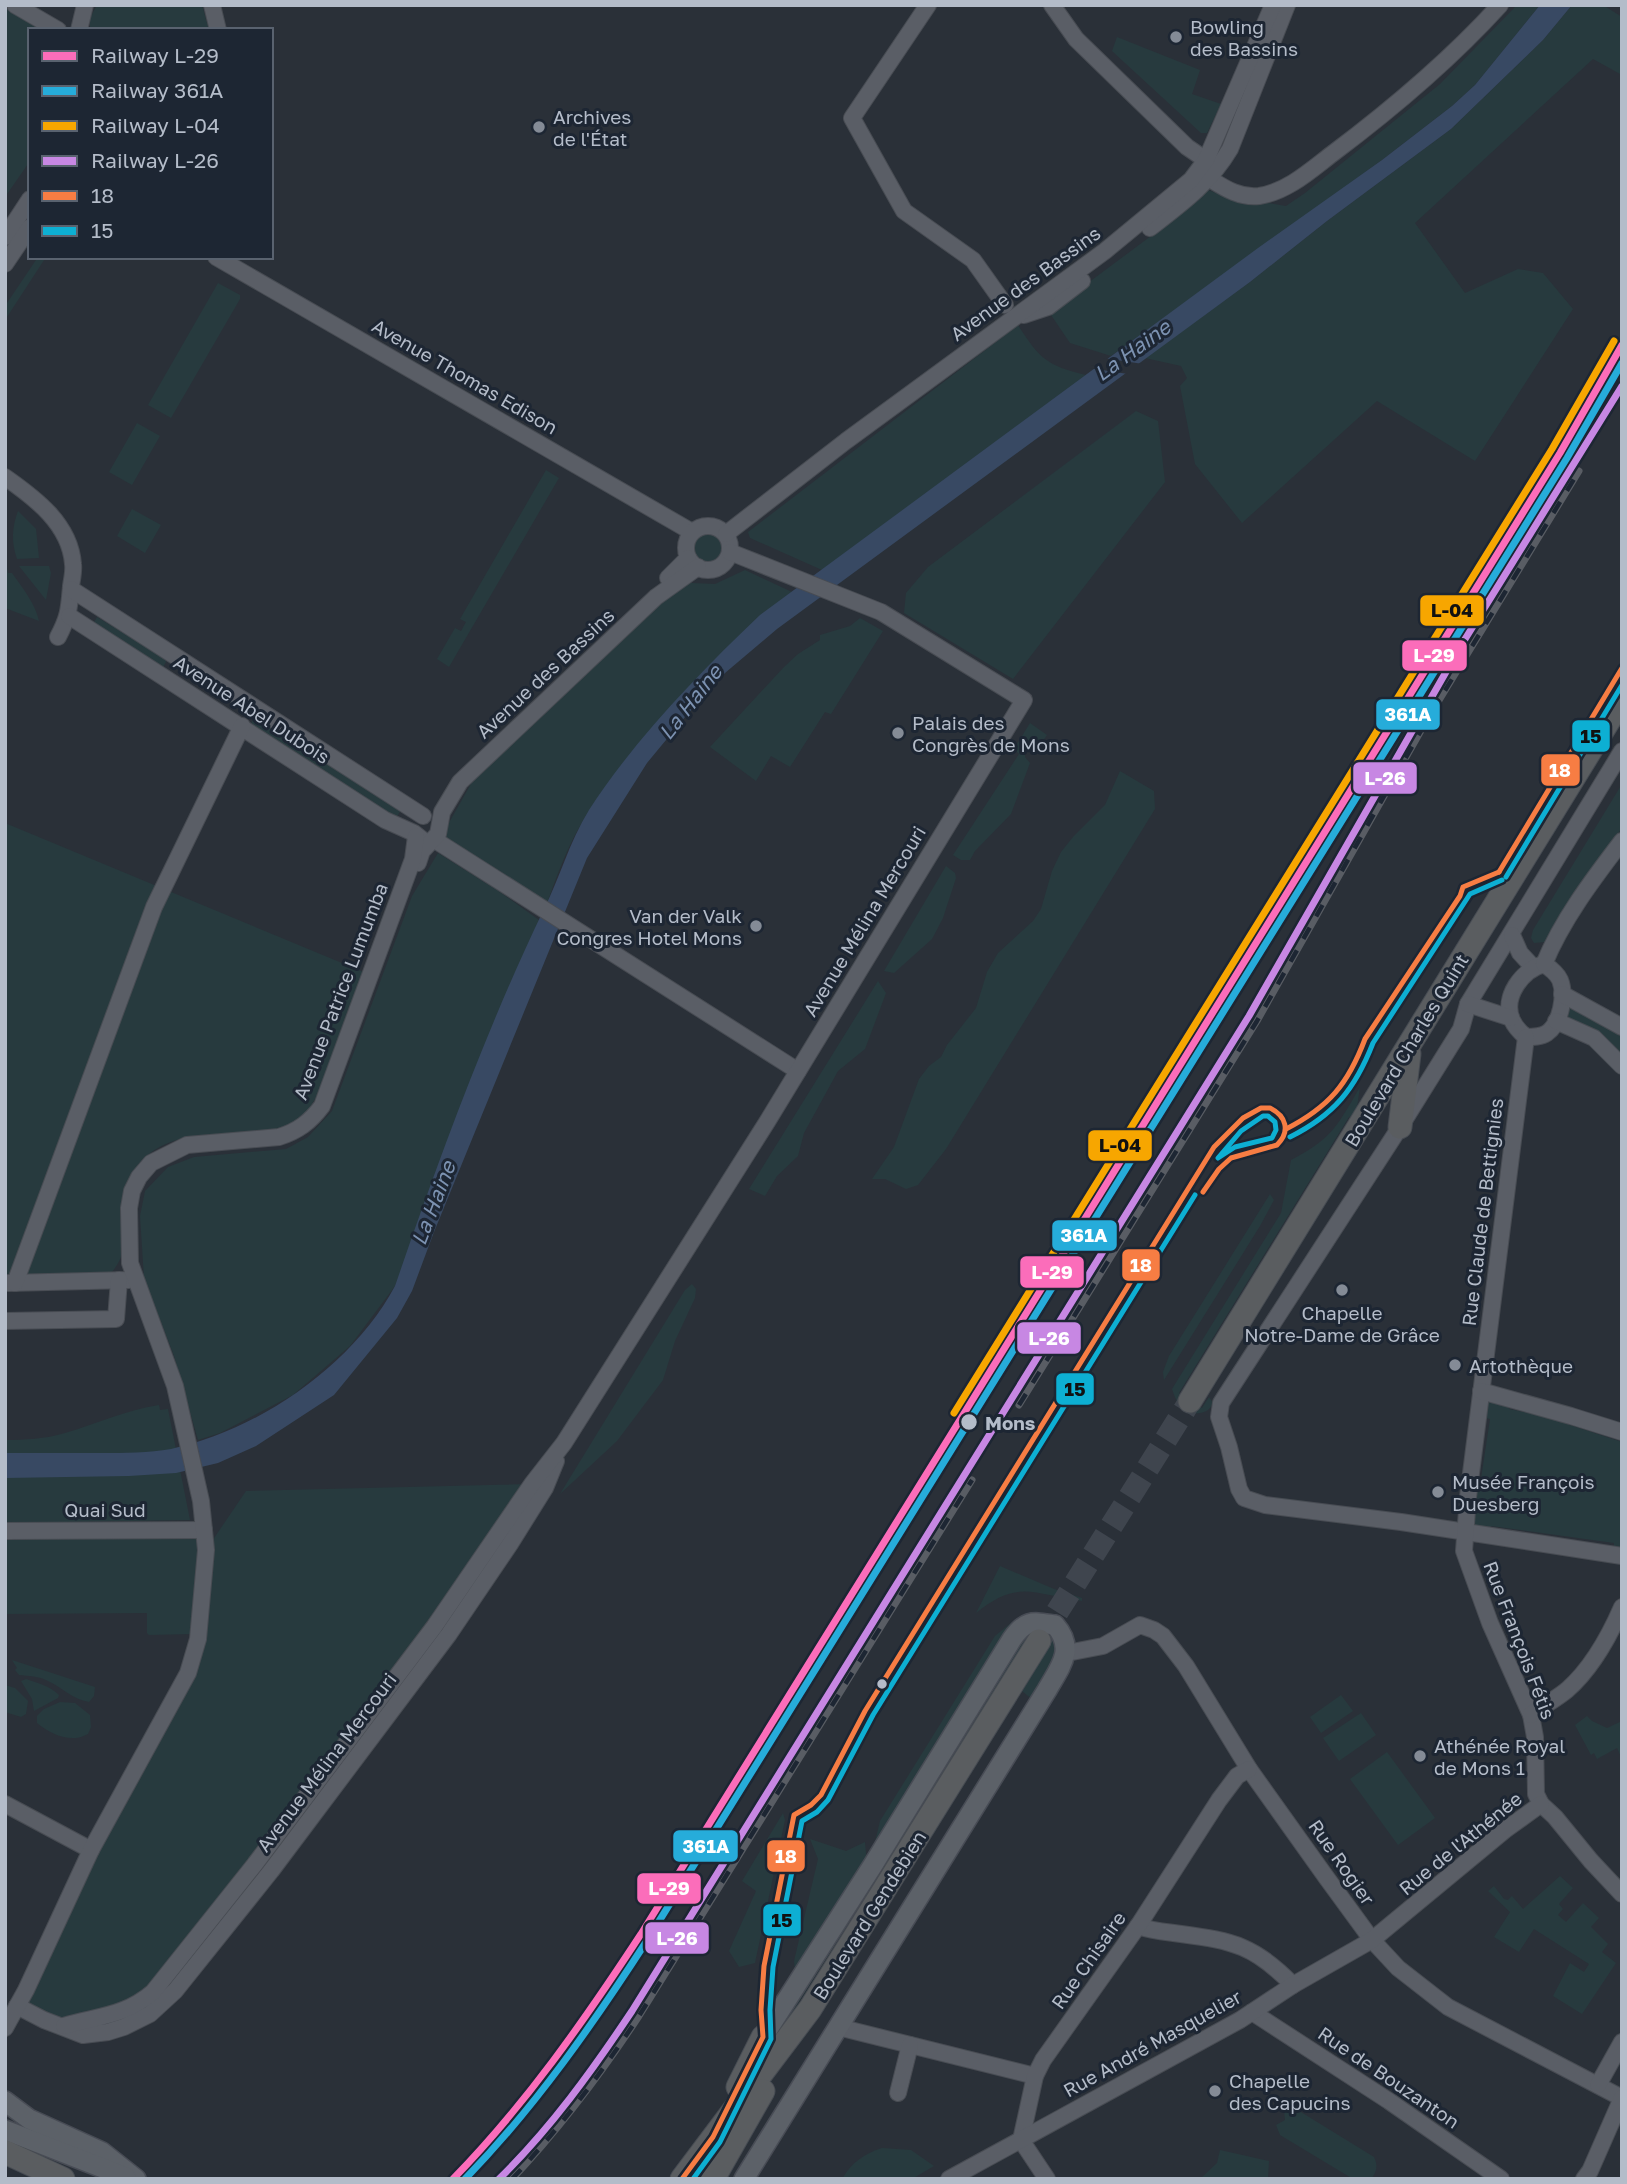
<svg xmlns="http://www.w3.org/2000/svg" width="1627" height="2184" font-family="'Golos Text',sans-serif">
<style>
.green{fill:#273a3e}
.water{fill:#384963}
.pier{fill:#2a3038}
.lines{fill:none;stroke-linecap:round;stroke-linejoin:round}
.highway-tunnel{stroke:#3f454e;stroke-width:23;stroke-dasharray:23 11;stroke-linecap:butt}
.minor-casing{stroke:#484c53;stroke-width:18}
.major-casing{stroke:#484c55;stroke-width:22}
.highway-casing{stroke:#474c53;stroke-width:25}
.minor{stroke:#5a5e66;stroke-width:16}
.major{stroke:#5c6168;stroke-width:19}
.highway{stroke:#5a5d60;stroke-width:23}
.rail-casing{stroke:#595d64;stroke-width:7}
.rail{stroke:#1d2633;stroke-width:4.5;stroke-dasharray:13;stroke-linecap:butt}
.bus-1-casing{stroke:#1d2633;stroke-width:10}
.bus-2-casing{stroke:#1d2633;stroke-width:10}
.bus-1{stroke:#f77d43;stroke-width:5}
.bus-2{stroke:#0dafd3;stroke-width:5}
.rail-1-casing{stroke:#1d2633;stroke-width:12}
.rail-2-casing{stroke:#1d2633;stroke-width:12}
.rail-3-casing{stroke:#1d2633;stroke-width:12}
.rail-4-casing{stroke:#1d2633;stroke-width:12}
.rail-1{stroke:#fb6dba;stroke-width:7}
.rail-2{stroke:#26acda;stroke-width:7}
.rail-3{stroke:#f7a600;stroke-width:7}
.rail-4{stroke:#c787e3;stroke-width:7}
.poi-dot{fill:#848b96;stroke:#1d2633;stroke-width:2.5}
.stop-dot{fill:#b4bcc9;stroke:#1d2633;stroke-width:2.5}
.labels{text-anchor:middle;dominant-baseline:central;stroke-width:6;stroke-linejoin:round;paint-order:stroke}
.poi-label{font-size:19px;fill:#b4bcc9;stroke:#1d2633;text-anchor:start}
.street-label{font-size:19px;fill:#b4bcc9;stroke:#1d2633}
.stop-label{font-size:19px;font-weight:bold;fill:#b4bcc9;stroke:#1d2633;text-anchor:start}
.water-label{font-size:21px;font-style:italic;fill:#7c92b1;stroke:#1d2633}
.line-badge{stroke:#1d2633;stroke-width:2.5}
.badge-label{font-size:19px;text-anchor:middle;font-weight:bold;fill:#fff}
.pale-badge-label{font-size:19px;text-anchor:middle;font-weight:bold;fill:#111}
</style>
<rect width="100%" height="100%" fill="#2a3038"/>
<g class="green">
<path d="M5 5 49 30H30V161L5 197Z"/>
<path d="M97 5H202L209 30H90V18Z"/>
<path d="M1517 5H1540L1475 85 1452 106 1382 160 1111 356 1070 343 1049 312 1159 230 1208 190 1222 195 1286 206 1305 193 1440 84Z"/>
<path d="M1572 5H1603L1622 17V75L1593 59 1415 223 1465 293 1518 269 1543 273 1573 309 1475 461 1377 401 1242 523 1195 464 1180 386 1187 378 1181 366 1145 358 1250 282 1327 221 1451 129 1543 40Z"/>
<path d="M1117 37 1200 70 1192 94 1221 104 1207 133H1201L1112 51Z"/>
<path d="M38 257H46L5 320V306Z"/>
<path d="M218 283 240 295V299L171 418 148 405Z"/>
<path d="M1018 325C1039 358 1047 366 1086 375L822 570 750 538 748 532Z"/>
<path d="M1136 411 1158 421 1165 482 1013 679 904 613 906 593 928 567Z"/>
<path d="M137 423 160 436 132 485 109 472Z"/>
<path d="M546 470 559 478 449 667 437 659 455 628 461 631 466 622 460 619Z"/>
<path d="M132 509 161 525 145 553 117 536Z"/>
<path d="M18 511 36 529 39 558 17 559C11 542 12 527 18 511Z"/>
<circle cx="708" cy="546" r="18"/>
<path d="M19 566H49L51 573 46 600Z"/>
<path d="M7 568 8 573H12C22 587 36 605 39 621L5 608Z"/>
<path d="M745 570 792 592C744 627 705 670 665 714 638 745 611 776 589 811 569 841 557 875 545 909L438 842 476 775 568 687 679 587 691 583 715 584Z"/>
<path d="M97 617 165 658 166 662 162 669 93 624Z"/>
<path d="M860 618 883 631 831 714 825 712 790 767 771 756 756 781 710 747 784 667 798 654 820 640V635L850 626Z"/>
<path d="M254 718H258L401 810 395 820 250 725Z"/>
<path d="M1030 723 1047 735C1041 745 1037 746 1025 745V757L1030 763 1011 814 975 851 970 860H961L953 855 1019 754 1014 749Z"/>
<path d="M1120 771 1154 791 1155 809 946 1149 918 1185 906 1189 885 1179H872L894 1147 919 1079 929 1066 941 1057 947 1045 976 1008 987 972 998 953 1033 921 1041 909 1052 871 1061 852 1073 837 1105 805Z"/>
<path d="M1622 784V828L1595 864 1545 942 1534 943 1531 938 1533 930Z"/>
<path d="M5 823 366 973C354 1005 321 1105 298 1122 287 1130 270 1131 257 1132 216 1135 166 1130 138 1165 113 1196 140 1245 110 1274L5 1277Z"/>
<path d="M438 853 497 890 539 920 486 1044 395 1286 350 1346 293 1395 220 1433 198 1440 174 1356 144 1278 140 1216 145 1191 168 1167 194 1157 286 1149 308 1137 332 1111 412 896Z"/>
<path d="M946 866 955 873 956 878 943 918 932 939 894 973 884 971Z"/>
<path d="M878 981 886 993 865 1049 838 1071 804 1133 798 1156 777 1176 765 1196 749 1189Z"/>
<path d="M1562 994 1622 1027V1066L1575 1028 1559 1010Z"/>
<path d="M1360 1087 1356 1114 1349 1117 1179 1393 1202 1408 1209 1397 1213 1403C1210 1409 1207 1412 1200 1413 1182 1415 1177 1404 1172 1389L1281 1213 1291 1160C1333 1138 1337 1126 1360 1087Z"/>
<path d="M1270 1194 1274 1200 1260 1226 1164 1380 1163 1372 1169 1356Z"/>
<path d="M692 1284 696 1289 695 1298 675 1341 663 1380 617 1441 560 1494 685 1290Z"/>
<path d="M1492 1401 1510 1404 1509 1409 1543 1416 1622 1442V1549L1614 1547V1543L1491 1526 1490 1530 1473 1526 1472 1492H1479L1490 1419 1482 1417 1487 1403Z"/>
<path d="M159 1405 160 1410 168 1409 190 1520 5 1523V1440C25 1440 45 1439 65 1433 96 1424 126 1410 159 1405Z"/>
<path d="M532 1484 153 1992 64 2026 17 2006 188 1673 206 1550 246 1491Z"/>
<path d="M5 1535H198L197 1591 192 1634 149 1635 147 1633V1613L5 1614Z"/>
<path d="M1000 1566 1054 1589 1082 1598V1601C1034 1595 1019 1578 976 1613Z"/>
<path d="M1012 1622V1628L878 1845 875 1842 880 1821 995 1636Z"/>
<path d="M1024 1629 1052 1634 1060 1647 1033 1700 1022 1691 1049 1647 1030 1635 777 2037 772 2032Z"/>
<path d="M12 1660 95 1687 94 1696 89 1702C72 1699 63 1688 48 1681 38 1676 29 1676 19 1675L15 1670 17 1668Z"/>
<path d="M26 1679C38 1683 50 1686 59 1695L58 1698 34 1711 32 1699 21 1681Z"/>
<path d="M5 1685 15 1688 28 1701 26 1714 21 1717 5 1712Z"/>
<path d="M1341 1695 1353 1711 1321 1733 1310 1717Z"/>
<path d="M60 1702 75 1703 90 1715 91 1727 88 1734C70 1744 51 1734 37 1723V1716L44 1709Z"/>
<path d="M1361 1713 1376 1735 1339 1761 1323 1738Z"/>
<path d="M1587 1716 1592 1721 1607 1728 1622 1721V1759L1617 1748 1597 1759 1594 1753 1591 1755 1575 1725Z"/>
<path d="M1387 1752 1435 1818 1398 1845 1350 1779Z"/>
<path d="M783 1813 785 1820 755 1963 739 1967 729 1951 756 1891 742 1881Z"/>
<path d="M810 1839 846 1851 865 1842 867 1865 796 1979 794 1961 818 1859Z"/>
<path d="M1560 1876 1573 1888 1559 1904 1563 1909 1558 1915 1566 1922 1583 1903 1599 1918 1591 1927 1608 1944 1602 1952 1616 1963 1582 2014 1553 1996 1570 1963 1584 1972 1589 1964 1534 1929 1519 1952 1494 1937 1510 1912 1488 1891 1494 1886 1504 1899 1508 1900 1512 1896 1523 1909Z"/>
<path d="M1289 2108 1296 2109 1374 2157C1378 2165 1377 2172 1371 2179H1353L1280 2135 1276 2125 1285 2120 1284 2110Z"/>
<path d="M882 2148 911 2150 934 2166 912 2179H842C852 2162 864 2154 882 2148Z"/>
<path d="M1220 2150 1269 2161 1268 2179H1200L1217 2163Z"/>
</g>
<path class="water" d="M1540 5H1572L1543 40 1451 129 1327 221 1250 282 777 629 725 673 685 717 647 763 587 858 434 1232 412 1291 397 1318 334 1395 256 1446 218 1463 176 1473 129 1476 5 1478V1453C37 1453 70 1453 102 1453 124 1453 149 1453 171 1449 259 1430 353 1365 395 1286 438 1161 486 1030 543 911 560 878 569 842 589 810 635 739 699 673 760 615L1258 248 1382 160 1452 106 1475 85Z"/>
<path class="pier" d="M1103 358 1143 364 1128 374 1089 368Z"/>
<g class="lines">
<path class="highway-tunnel" d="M1039 1641 1190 1401"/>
<g class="minor-casing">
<g id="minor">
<path d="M15 5 58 30"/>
<path d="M212 5 218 30"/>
<path d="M928 5 852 118 904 211 973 260 1005 305"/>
<path d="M1052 5 1076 39 1187 147 1206 160"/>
<path d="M79 30 85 5"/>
<path d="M1210 179C1226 189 1240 198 1259 196 1287 192 1311 170 1332 154 1392 109 1450 60 1500 5"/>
<path d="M1150 228C1181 204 1210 183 1230 149L1287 5"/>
<path d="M5 237 30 199"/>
<path d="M216 257 692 532"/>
<path d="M5 264 30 227"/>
<path d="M1024 315 1048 307 1082 281"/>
<path d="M5 477C35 498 70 524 73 564 74 571 72 579 71 586 69 609 69 616 58 637"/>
<circle cx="708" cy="548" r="22"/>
<path d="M726 534 846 441 1105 251 1191 180 1206 160 1273 5"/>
<path d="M668 578 688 558"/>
<path d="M71 589 423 816"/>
<path d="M69 616 385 820 414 833 424 841"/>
<path d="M1622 751 1468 1004 1461 1029 1400 1127 1221 1403 1219 1417 1229 1447 1239 1489 1244 1498 1265 1505 1401 1522 1622 1556"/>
<path d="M438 842 798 1071"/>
<path d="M418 863 422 851 438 834 442 812 460 782 656 597 698 567"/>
<path d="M1512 935 1520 953 1533 967"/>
<path d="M1544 964C1550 968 1557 973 1560 980 1566 995 1561 1023 1547 1033 1541 1037 1533 1037 1526 1037 1520 1032 1515 1027 1512 1020 1502 997 1522 970 1544 964Z"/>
<path d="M1544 964C1562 920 1593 879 1622 841"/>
<path d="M1562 994 1622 1027"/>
<path d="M1468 1004 1511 1018"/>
<path d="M1556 1021 1594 1038 1622 1066"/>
<path d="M1526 1037 1468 1497 1464 1551 1490 1623 1531 1715 1535 1737 1536 1794 1541 1804 1555 1817 1591 1861 1622 1894"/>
<path d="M8 1283 129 1280"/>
<path d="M15 1283 154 907 242 726"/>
<path d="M5 1321 116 1319 119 1280"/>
<path d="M1481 1391 1571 1416 1622 1432"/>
<path d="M5 1531 204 1530"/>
<path d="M1067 1653 1103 1646 1140 1625 1154 1630 1163 1636 1186 1666 1249 1769 1326 1877 1372 1940 1398 1968 1448 2007 1622 2098"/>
<path d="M1531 1715C1543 1706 1556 1699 1567 1690 1592 1668 1609 1637 1622 1607"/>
<path d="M5 1804 91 1850"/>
<path d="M1138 1926C1152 1931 1167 1932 1181 1934 1234 1941 1255 1946 1293 1985"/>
<path d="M17 2006 44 2020 83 2035 108 2032 124 2027 150 2014 175 1991 271 1871 449 1634 510 1544 545 1488 556 1461"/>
<path d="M1252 2012 1389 2101 1501 2179"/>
<path d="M64 2026C98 2016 125 2016 153 1992L255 1864 434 1627 532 1484 564 1443 767 1122 1024 700 881 612 730 552"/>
<path d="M838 2027 1035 2076"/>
<path d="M5 2028 26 1990 91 1850 188 1673 198 1639 206 1550 201 1501 175 1386 130 1263 129 1208 132 1191 139 1177 151 1163 187 1145 279 1137C298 1131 310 1122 322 1106L413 859 416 836"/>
<path d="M1598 2085 1622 2042"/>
<path d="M898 2093 910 2045"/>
<path d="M1021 2140 1035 2076 1043 2060 1138 1926 1219 1800 1237 1776 1249 1769"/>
<path d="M1021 2140 1047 2179"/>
<path d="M949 2179 1240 2020 1293 1985 1372 1940 1505 1830 1541 1804"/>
<path d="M1584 2179 1590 2171 1622 2098"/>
</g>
</g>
<g class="major-casing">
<g id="major">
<path d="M5 2101 29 2119 102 2152 136 2179"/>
<path d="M5 2130 126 2177"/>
<path d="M744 2179 1047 1690C1060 1667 1076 1649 1055 1625 1033 1622 1026 1619 1012 1639L873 1865 763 2037"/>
</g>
</g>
<g class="highway-casing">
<g id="highway">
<path d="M1400 1127 1409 1054"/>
<path d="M1190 1401 1622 699"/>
<path d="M738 2087 763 2037"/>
<path d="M5 2152 63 2179"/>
<path d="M682 2179 810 2009 1039 1641"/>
<path d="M713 2179 763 2091"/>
</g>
</g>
<use href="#minor" class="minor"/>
<use href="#major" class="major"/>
<use href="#highway" class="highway"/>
<g class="rail-casing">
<g id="rail">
<path d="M1019 1405 1257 1021 1427 720 1579 471"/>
<path d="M512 2179C560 2128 601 2074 639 2016L972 1480"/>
</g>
</g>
<use href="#rail" class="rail"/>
<g class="bus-1-casing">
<g id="bus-1">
<path d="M1499 872 1622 668"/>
<path d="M1286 1129C1329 1107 1348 1084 1365 1039L1460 896 1463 887 1499 872"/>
<path d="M682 2179 713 2137 763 2037 761 2010 764 1966 794 1815 811 1805 821 1795 865 1711 1214 1147 1243 1118 1261 1108H1270C1286 1116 1291 1131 1277 1145L1231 1158 1219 1169 1203 1192"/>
</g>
</g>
<g class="bus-2-casing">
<g id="bus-2">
<path d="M1506 877 1622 685"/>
<path d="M1263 1116H1268L1275 1122 1276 1130 1272 1138 1235 1147 1218 1158 1241 1131Z"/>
<path d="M1290 1137C1334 1115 1355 1089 1373 1043L1470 894 1502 880"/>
<path d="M693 2179 720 2142 771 2039 770 2010 773 1967 802 1821 817 1812 828 1800 873 1715 1195 1195"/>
</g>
</g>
<use href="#bus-1" class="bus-1"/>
<use href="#bus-2" class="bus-2"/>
<g class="rail-1-casing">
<path id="rail-1" d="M453 2179C526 2104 584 2021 641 1934L1560 453 1622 345"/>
</g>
<g class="rail-2-casing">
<path id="rail-2" d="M465 2179C536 2106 593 2024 648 1939L1567 458 1622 363"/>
</g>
<g class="rail-3-casing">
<path id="rail-3" d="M954 1413 1552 449 1614 341"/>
</g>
<g class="rail-4-casing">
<path id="rail-4" d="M499 2179C551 2128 592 2071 632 2011L1249 1016 1462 644 1622 386"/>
</g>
<use href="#rail-1" class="rail-1"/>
<use href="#rail-2" class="rail-2"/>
<use href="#rail-3" class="rail-3"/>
<use href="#rail-4" class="rail-4"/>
</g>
<g class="poi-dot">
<circle cx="1176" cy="37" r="7"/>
<circle cx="539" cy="127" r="7"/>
<circle cx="898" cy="733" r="7"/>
<circle cx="756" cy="926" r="7"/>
<circle cx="1342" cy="1290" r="7"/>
<circle cx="1455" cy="1365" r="7"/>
<circle cx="1438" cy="1492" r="7"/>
<circle cx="1420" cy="1756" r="7"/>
<circle cx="1215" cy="2091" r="7"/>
</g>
<g class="stop-dot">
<circle cx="969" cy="1422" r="9"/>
<circle cx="882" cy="1684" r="6"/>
</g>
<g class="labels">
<g class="poi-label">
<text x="1190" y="26">Bowling<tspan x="1190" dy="22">des Bassins</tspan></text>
<text x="553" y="116">Archives<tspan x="553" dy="22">de l'État</tspan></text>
<text x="912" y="722">Palais des<tspan x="912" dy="22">Congrès de Mons</tspan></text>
<text x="742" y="915" text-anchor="end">Van der Valk<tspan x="742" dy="22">Congres Hotel Mons</tspan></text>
<text x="1342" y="1312" text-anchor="middle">Chapelle<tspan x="1342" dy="22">Notre-Dame de Grâce</tspan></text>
<text x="1469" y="1365">Artothèque</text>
<text x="1452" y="1481">Musée François<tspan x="1452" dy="22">Duesberg</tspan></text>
<text x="1434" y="1745">Athénée Royal<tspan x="1434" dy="22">de Mons 1</tspan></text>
<text x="1229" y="2080">Chapelle<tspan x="1229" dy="22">des Capucins</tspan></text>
</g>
<g class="street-label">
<text transform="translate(1025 283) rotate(-36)">Avenue des Bassins</text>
<text transform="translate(465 376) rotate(30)">Avenue Thomas Edison</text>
<text transform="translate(545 673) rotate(-43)">Avenue des Bassins</text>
<text transform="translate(252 709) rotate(33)">Avenue Abel Dubois</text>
<text transform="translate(864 921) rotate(-59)">Avenue Mélina Mercouri</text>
<text transform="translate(340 991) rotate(-69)">Avenue Patrice Lumumba</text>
<text transform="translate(1406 1050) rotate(-59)">Boulevard Charles Quint</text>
<text transform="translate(1482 1212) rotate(-83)">Rue Claude de Bettignies</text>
<text x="105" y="1509">Quai Sud</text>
<text transform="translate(1520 1640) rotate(69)">Rue François Fétis</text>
<text transform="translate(326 1762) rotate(-53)">Avenue Mélina Mercouri</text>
<text transform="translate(1460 1843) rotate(-39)">Rue de l'Athénée</text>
<text transform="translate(1342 1862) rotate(55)">Rue Rogier</text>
<text transform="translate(869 1915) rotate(-58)">Boulevard Gendebien</text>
<text transform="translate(1088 1960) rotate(-55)">Rue Chisaire</text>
<text transform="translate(1152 2043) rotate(-29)">Rue André Masquelier</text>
<text transform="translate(1389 2077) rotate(34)">Rue de Bouzanton</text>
</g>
<g class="stop-label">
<text x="985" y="1422">Mons</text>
</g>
<g class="water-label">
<text transform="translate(1132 350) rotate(-36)">La Haine</text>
<text transform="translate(690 702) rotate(-52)">La Haine</text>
<text transform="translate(433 1203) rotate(-69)">La Haine</text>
</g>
</g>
<g class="line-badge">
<rect x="1419" y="594" width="66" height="33" rx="7" fill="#f7a600"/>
<rect x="1401" y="639" width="67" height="33" rx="7" fill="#fb6dba"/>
<rect x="1375" y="698" width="66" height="33" rx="7" fill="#26acda"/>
<rect x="1571" y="719" width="40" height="34" rx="7" fill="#0dafd3"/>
<rect x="1540" y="753" width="41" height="34" rx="7" fill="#f77d43"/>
<rect x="1352" y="761" width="66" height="34" rx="7" fill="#c787e3"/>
<rect x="1087" y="1129" width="66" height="33" rx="7" fill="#f7a600"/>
<rect x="1051" y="1219" width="67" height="33" rx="7" fill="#26acda"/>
<rect x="1121" y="1248" width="40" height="34" rx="7" fill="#f77d43"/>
<rect x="1019" y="1255" width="66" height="34" rx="7" fill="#fb6dba"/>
<rect x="1016" y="1321" width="66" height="34" rx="7" fill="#c787e3"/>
<rect x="1055" y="1372" width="40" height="34" rx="7" fill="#0dafd3"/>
<rect x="672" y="1829" width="67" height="34" rx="7" fill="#26acda"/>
<rect x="766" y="1839" width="40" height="34" rx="7" fill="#f77d43"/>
<rect x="636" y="1872" width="66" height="33" rx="7" fill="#fb6dba"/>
<rect x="762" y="1903" width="40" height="34" rx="7" fill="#0dafd3"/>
<rect x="644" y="1921" width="66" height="34" rx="7" fill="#c787e3"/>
</g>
<g class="badge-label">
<text x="1434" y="662">L-29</text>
<text x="1408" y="721">361A</text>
<text x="1560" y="777">18</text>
<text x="1385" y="785">L-26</text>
<text x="1084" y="1242">361A</text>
<text x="1141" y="1272">18</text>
<text x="1052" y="1279">L-29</text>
<text x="1049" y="1345">L-26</text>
<text x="706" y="1853">361A</text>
<text x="786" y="1863">18</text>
<text x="669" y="1895">L-29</text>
<text x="677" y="1945">L-26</text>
</g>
<g class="pale-badge-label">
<text x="1452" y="617">L-04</text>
<text x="1591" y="743">15</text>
<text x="1120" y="1152">L-04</text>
<text x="1075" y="1396">15</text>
<text x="782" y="1927">15</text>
</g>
<rect width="1627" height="2184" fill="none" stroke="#b4bcc9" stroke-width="14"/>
<rect x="28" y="28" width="245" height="231" fill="#1d2633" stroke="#59626f" stroke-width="2"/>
<rect x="42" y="51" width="35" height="10" fill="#fb6dba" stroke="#59626f" stroke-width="2"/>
<text x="91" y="63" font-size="21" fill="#b4bcc9">Railway L-29</text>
<rect x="42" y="86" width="35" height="10" fill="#26acda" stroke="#59626f" stroke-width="2"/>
<text x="91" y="98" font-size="21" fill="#b4bcc9">Railway 361A</text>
<rect x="42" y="121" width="35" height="10" fill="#f7a600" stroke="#59626f" stroke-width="2"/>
<text x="91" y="133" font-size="21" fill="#b4bcc9">Railway L-04</text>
<rect x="42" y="156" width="35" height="10" fill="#c787e3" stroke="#59626f" stroke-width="2"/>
<text x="91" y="168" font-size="21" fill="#b4bcc9">Railway L-26</text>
<rect x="42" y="191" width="35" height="10" fill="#f77d43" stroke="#59626f" stroke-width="2"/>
<text x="91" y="203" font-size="21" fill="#b4bcc9">18</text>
<rect x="42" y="226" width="35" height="10" fill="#0dafd3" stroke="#59626f" stroke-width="2"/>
<text x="91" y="238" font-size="21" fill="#b4bcc9">15</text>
</svg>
